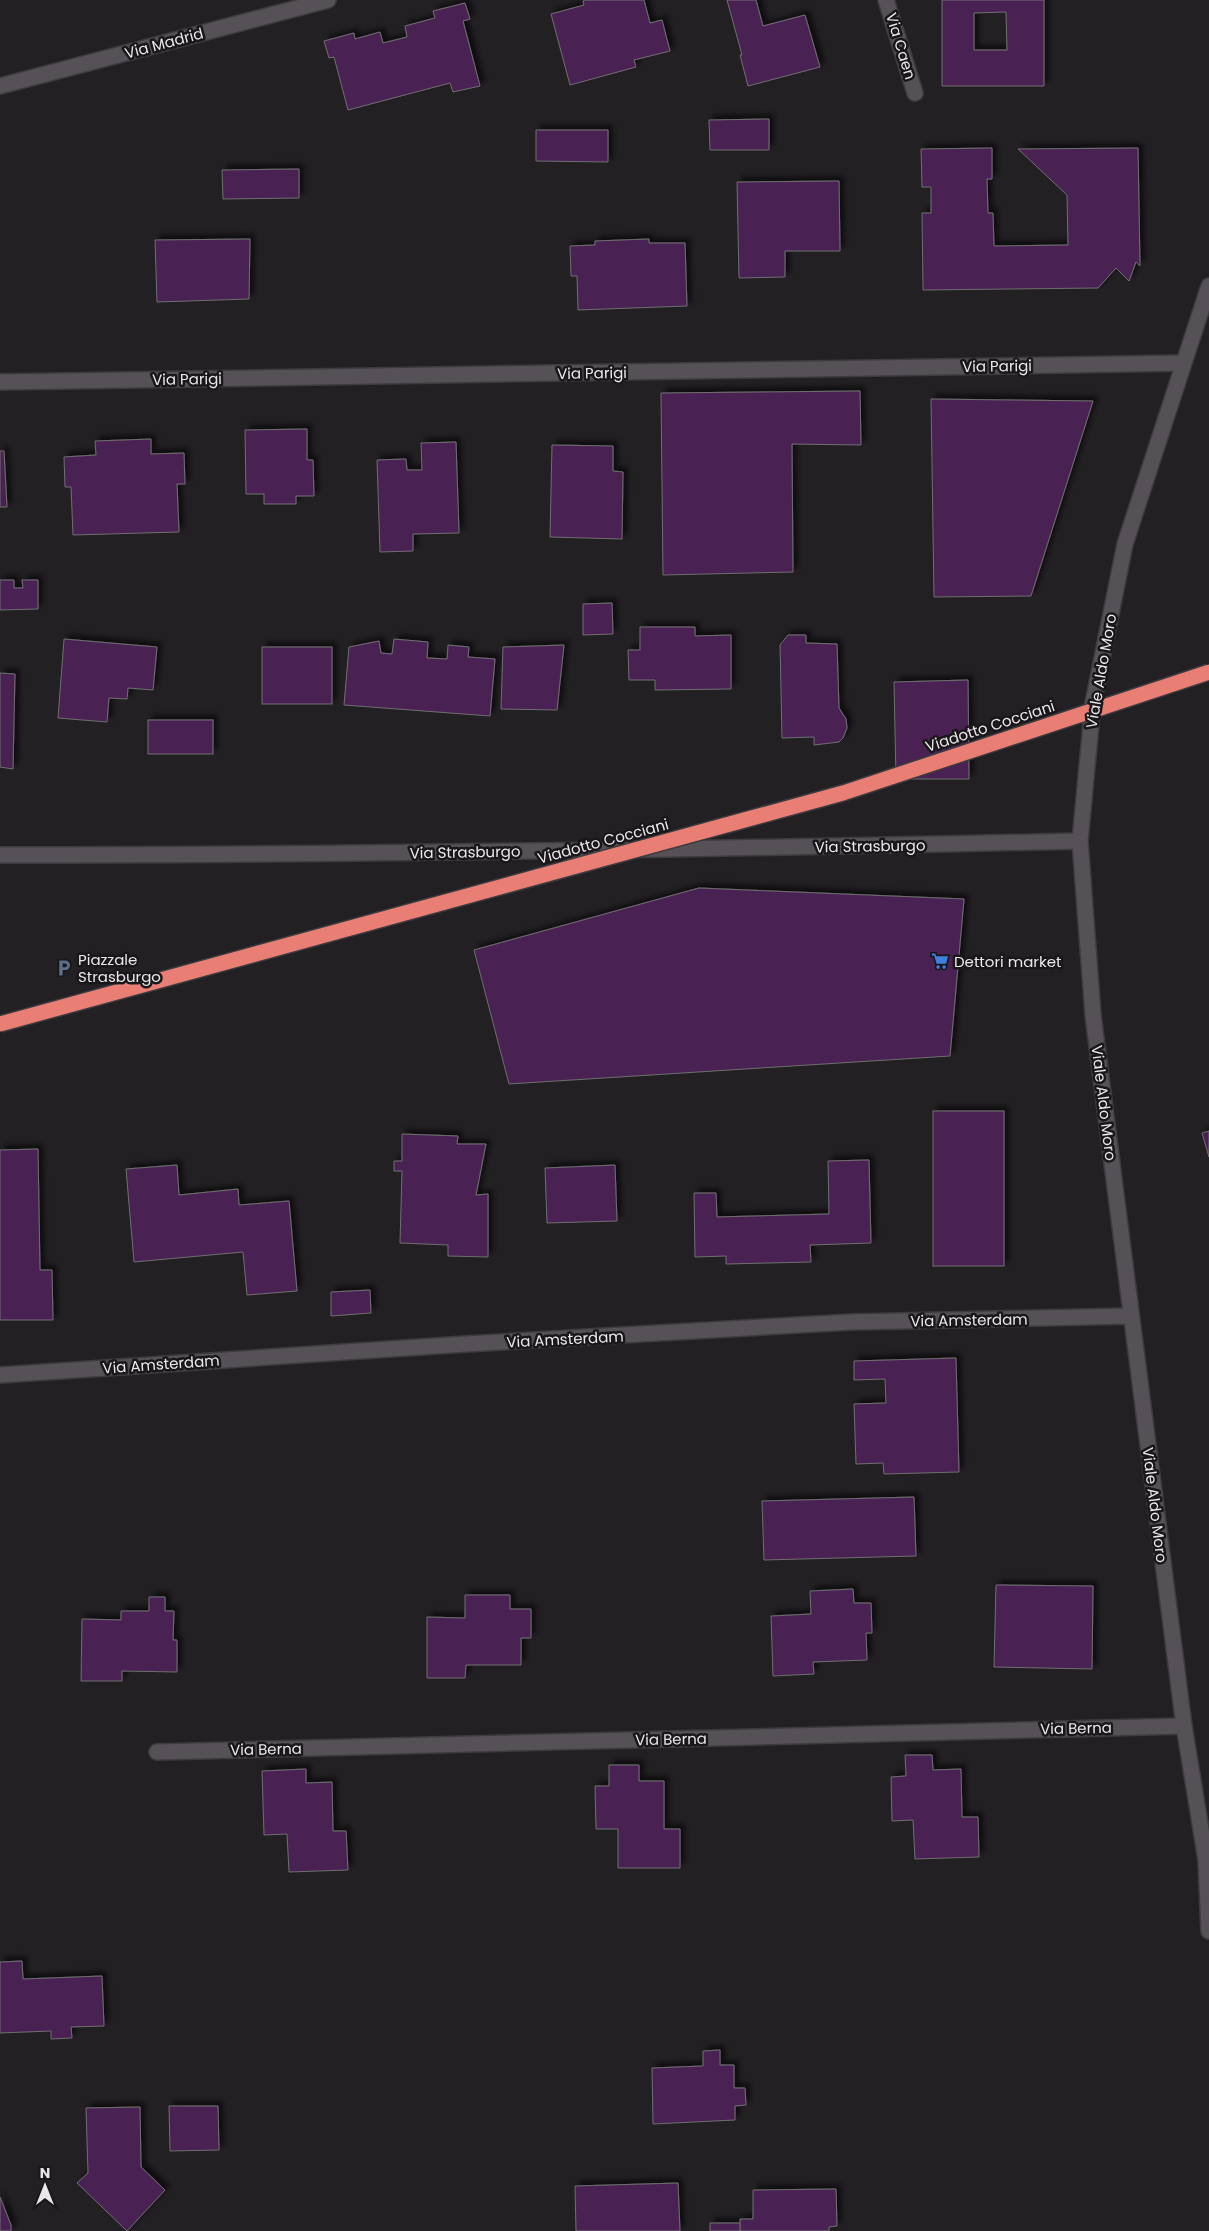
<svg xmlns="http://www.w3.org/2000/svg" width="1209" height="2231" font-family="Poppins,sans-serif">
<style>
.building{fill:#482452;stroke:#716d72;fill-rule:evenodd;filter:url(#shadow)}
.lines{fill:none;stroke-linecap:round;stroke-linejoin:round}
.street-casing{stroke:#3d3b3e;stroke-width:18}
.secondary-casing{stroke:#3d3b3e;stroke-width:18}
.street{stroke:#555156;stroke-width:15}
.secondary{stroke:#555156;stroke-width:15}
.highway-bridge-casing{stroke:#3d3b3e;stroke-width:18;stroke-linecap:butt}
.highway-bridge{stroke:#e87e74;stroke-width:15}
.labels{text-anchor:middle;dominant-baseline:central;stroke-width:5;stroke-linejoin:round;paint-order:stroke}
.street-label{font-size:15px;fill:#e9e7ea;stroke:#1a171b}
.poi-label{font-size:15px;fill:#e9e7ea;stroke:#1a171b;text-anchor:start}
</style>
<defs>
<filter id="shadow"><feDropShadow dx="4.5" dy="-4.5" stdDeviation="2.5" flood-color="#0009"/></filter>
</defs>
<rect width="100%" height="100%" fill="#232024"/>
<g class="building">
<path d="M644 0 650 23 662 20 670 51 634 60 636 67 570 85 551 14 584 5 583 1 585 0Z"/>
<path d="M727 0H756L763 26 805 15 820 67 748 86 740 55H742Z"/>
<path d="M942 0H1044V86H942ZM1006 12 1007 50H974V13Z"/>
<path d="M465 3 470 19 463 21 480 86 453 92 450 83 348 110 334 57 329 58 324 41 354 33 355 39 380 32 383 43 407 37 405 26 435 18 433 11Z"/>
<path d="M769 119V150H710L709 120Z"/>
<path d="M536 130H608V162L536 161Z"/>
<path d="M992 148V179H987L988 213H993L994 246 1068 245 1067 195 1018 149 1138 148 1140 266 1136 262 1129 281 1116 268 1098 288 923 290 922 213H931V187H922L921 149Z"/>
<path d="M299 169V198L223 199 222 170Z"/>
<path d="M839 181 840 251H785V277L739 278 737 182Z"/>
<path d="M250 239 249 299 157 302 155 240Z"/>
<path d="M649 239V243H685L687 306 578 310 577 276H571L570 246 595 245V241Z"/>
<path d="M860 391 861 445 792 444 793 572 663 575 661 393Z"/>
<path d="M931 399 1093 401 1031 596 934 597Z"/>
<path d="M307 429V460H313L314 496H296V504H264V494H246L245 430Z"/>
<path d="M151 439V454L184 453 185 484H177L179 532 73 535 71 487H65L64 457 96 455 95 441Z"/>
<path d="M456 442 459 533 413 534V551L380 552 377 460 406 459 407 470H422L421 443Z"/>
<path d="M552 445 613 446V471L623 472 622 539 550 537Z"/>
<path d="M0 451H4L7 507H0Z"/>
<path d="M0 580H14V588H23L22 580H38V609L0 610Z"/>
<path d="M612 603 613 634 583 635V604Z"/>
<path d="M640 627H695V636L731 635V689L655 690V680H629L628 650H640Z"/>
<path d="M788 635H806V643L837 644 839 708 846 719 847 728 843 738 839 742 814 745V737L782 738 780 645Z"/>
<path d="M64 639 157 647 153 690 128 688 127 699 109 698 107 722 58 718Z"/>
<path d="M394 639 428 642 427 658 447 659 448 645 469 647 468 657 495 659 490 716 344 705 349 647 379 641 381 653 392 654Z"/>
<path d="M564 645 557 710 501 709 503 647Z"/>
<rect x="262" y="647" width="70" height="57"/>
<path d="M0 673 15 674 13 769 0 767Z"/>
<path d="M968 680 969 779H896L894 682Z"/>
<rect x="148" y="720" width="65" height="34"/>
<path d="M699 888 964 899 950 1056 509 1084 474 950Z"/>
<rect x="933" y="1111" width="71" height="155"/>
<path d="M1209 1131V1157L1202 1133Z"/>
<path d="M402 1134 458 1136 457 1144H486L476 1195 488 1194V1257L448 1256V1245L400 1243 402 1171H394V1161H402Z"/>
<path d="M38 1149 40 1270H52L53 1320H0V1150Z"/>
<path d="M869 1160 871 1243 810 1245 811 1262 726 1264V1256L695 1257 694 1193H716L717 1217 829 1214 828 1161Z"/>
<path d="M177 1165 179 1195 238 1189 239 1205 289 1201 297 1291 247 1295 243 1252 134 1262 126 1169Z"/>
<path d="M615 1165 617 1221 547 1223 545 1168Z"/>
<path d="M370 1290 371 1313 331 1316V1292Z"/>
<path d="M956 1358 959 1472 884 1474 883 1463 856 1464 854 1404 886 1403 885 1379 854 1380V1361Z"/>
<path d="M914 1497 916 1556 764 1560 762 1501Z"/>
<path d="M996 1585 1093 1586 1092 1669 994 1667Z"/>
<path d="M853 1589 854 1603H871L872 1633H866L867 1660 813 1662 814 1674 773 1676 771 1616 811 1614 810 1591Z"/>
<path d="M465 1595H510V1609H531V1638H521V1665H466L465 1678H427V1617L465 1618Z"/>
<path d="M149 1597H165V1611H174L173 1640H177V1672L122 1671V1681H81L82 1619 121 1620V1611H149Z"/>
<path d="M905 1755H932L933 1770 961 1769 962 1817H978L979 1857 915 1859 913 1820 892 1821 891 1777 906 1776Z"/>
<path d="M609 1765H639V1781H664V1829H680V1868H618V1829H596L595 1786H609Z"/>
<path d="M306 1769V1783L332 1782 333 1831H346L348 1870 289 1872 287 1834 264 1835 262 1771Z"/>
<path d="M22 1961 23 1979 102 1976 104 2026 71 2027 72 2038 51 2039V2031L0 2033V1962Z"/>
<path d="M720 2050V2065H734V2088H745L746 2105 735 2106V2120L653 2124 652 2068 703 2066V2051Z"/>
<path d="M169 2106H218L219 2150 170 2151Z"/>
<path d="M140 2107 141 2167 165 2190 127 2231 77 2183 88 2173 86 2108Z"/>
<path d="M678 2183 680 2231H576L575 2186Z"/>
<path d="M836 2189 837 2226 829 2227V2231H740V2219H753V2190Z"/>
<path d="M0 2197 11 2225V2231H0Z"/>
<rect x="710" y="2223" width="30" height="8"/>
</g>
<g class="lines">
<g class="street-casing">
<g id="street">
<path d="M886 0 915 93"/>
<path d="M0 86 328 0"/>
<path d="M0 382 1183 363"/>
<path d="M0 855C360 855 720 849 1080 841"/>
<path d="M0 1375 466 1344 851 1322 1131 1316"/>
<path d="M157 1752 1184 1726"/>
</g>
</g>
<g class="secondary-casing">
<path id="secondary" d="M1209 286 1125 544 1093 703 1080 841 1093 1015 1184 1726 1206 1860 1209 1931"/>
</g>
<use href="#street" class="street"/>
<use href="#secondary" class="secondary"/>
<g class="highway-bridge-casing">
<path id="highway-bridge" d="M0 1024 843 793 1209 672"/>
</g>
<use href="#highway-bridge" class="highway-bridge"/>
</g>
<defs>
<g id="supermarket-bare" transform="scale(1.35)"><path d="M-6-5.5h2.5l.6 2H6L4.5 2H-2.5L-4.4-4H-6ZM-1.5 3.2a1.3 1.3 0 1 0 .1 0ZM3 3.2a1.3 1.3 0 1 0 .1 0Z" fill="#3f7fe0" stroke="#1a171b" stroke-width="2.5" paint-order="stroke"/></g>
<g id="parking-bare" transform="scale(1.35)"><path d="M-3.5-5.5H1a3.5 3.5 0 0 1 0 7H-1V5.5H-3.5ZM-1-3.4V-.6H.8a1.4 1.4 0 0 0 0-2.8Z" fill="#5c6f8a" stroke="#1a171b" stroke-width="2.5" paint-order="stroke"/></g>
</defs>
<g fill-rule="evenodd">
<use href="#supermarket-bare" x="940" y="961"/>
<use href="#parking-bare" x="64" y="968"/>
</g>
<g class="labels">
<g class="street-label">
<text transform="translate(164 43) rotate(-15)">Via Madrid</text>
<text transform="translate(901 46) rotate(73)">Via Caen</text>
<text transform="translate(997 366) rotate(-1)">Via Parigi</text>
<text transform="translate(592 373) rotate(-1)">Via Parigi</text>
<text transform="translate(187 379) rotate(-1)">Via Parigi</text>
<text transform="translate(1101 671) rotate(-80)">Viale Aldo Moro</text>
<text transform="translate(990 726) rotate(-18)">Viadotto Cocciani</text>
<text transform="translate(603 841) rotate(-15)">Viadotto Cocciani</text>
<text transform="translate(870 846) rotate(-1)">Via Strasburgo</text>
<text transform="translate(465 852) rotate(-1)">Via Strasburgo</text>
<text transform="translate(1104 1103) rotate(83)">Viale Aldo Moro</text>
<text transform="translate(969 1320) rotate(-1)">Via Amsterdam</text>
<text transform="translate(565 1339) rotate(-3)">Via Amsterdam</text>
<text transform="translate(161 1364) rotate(-4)">Via Amsterdam</text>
<text transform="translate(1155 1505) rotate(83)">Viale Aldo Moro</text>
<text transform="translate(1076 1728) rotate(-1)">Via Berna</text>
<text transform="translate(671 1739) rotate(-1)">Via Berna</text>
<text transform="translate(266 1749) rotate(-1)">Via Berna</text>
</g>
<g class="poi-label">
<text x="78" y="959">Piazzale<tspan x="78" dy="17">Strasburgo</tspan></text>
<text x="954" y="961">Dettori market</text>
</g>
</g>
<g transform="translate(45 2186)" stroke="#1a171b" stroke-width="4" paint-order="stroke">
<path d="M0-4L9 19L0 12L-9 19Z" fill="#e9e7ea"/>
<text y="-8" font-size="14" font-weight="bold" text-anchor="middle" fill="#e9e7ea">N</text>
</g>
</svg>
